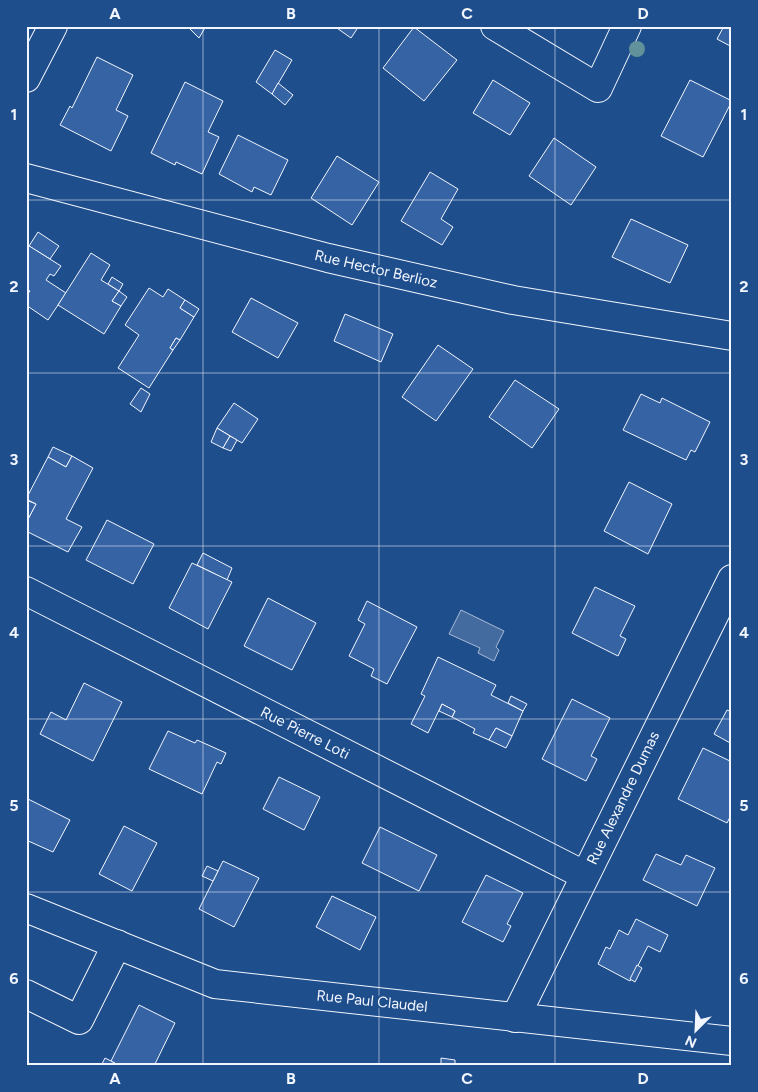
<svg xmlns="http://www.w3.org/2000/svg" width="758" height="1092" font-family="Figtree,sans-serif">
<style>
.water{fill:#446ba0;stroke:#a8bbd7}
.building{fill:#3563a3;stroke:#f2f6ff}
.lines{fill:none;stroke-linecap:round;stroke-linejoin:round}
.street-casing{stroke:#f2f6ff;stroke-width:30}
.street{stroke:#1f4e8c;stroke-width:28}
.tree{fill:#61919a}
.grid{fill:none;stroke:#f2f6ff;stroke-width:1;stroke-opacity:0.55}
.labels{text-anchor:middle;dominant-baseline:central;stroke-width:4;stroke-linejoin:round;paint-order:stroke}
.street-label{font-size:15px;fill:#f2f6ff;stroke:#1f4e8c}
.neatline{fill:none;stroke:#f2f6ff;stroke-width:2}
.grid-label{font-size:16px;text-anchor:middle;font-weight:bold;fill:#f2f6ff}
</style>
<rect width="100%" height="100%" fill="#1f4e8c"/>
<path class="water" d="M461 610 504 631 496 647 499 650 494 661 478 653 480 648 449 634Z"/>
<g class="building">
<path d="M187 26H206L199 38Z"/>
<path d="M334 26H359L351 38Z"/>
<path d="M724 26H732V47L717 39Z"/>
<path d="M414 27 457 60 424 101 383 68Z"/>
<path d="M275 50 292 60 272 94 256 82Z"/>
<path d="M97 57 133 75 116 110 128 116 111 151 60 125 70 106 72 108Z"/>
<path d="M493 80 530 103 510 135 473 113Z"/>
<path d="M690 80 732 101 703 157 661 136Z"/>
<path d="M185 82 223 101 208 132 219 137 202 174 176 162 175 165 151 153Z"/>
<path d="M278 83 293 95 285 105 272 94Z"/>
<path d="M238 135 288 160 271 195 254 187 252 192 219 174Z"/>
<path d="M554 138 596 167 571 205 529 176Z"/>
<path d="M337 156 379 182 352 225 311 198Z"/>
<path d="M430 172 458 189 441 219 453 227 442 245 401 221Z"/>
<path d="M631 219 688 245 670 283 612 257Z"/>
<path d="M38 232 59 246 50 259 29 246Z"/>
<path d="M26 244 61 266 54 276 50 274 46 280 66 293 48 320 26 305V296L30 291 26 289Z"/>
<path d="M91 253 110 265 101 280 119 291 112 301 121 306 104 334 58 305Z"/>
<path d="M112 277 123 284 119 291 108 284Z"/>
<path d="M149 288 163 297 168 289 185 300 180 308 194 317 180 340 176 338 170 348 173 350 149 388 118 368 139 335 125 325Z"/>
<path d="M119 291 127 297 121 306 112 301Z"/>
<path d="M251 298 298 323 278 358 232 332Z"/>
<path d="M185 300 199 309 194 317 180 308Z"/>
<path d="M345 314 393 334 381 362 334 341Z"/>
<path d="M176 338 180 340 173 350 170 348Z"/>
<path d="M438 345 473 369 436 421 402 397Z"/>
<path d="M515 380 559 409 532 448 489 417Z"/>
<path d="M141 388 150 394 141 412 130 404Z"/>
<path d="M641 394 660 403 662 398 710 422 695 452 691 450 686 460 623 430Z"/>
<path d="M234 403 258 419 242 443 217 428Z"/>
<path d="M217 428 230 436 223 448 211 442Z"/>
<path d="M230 436 237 440 231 451 223 448Z"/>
<path d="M53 447 72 456 66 467 48 457Z"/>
<path d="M72 456 93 468 66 519 82 527 68 552 26 531V523L36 504 26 499 48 457 66 467Z"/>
<path d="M629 482 672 504 648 554 604 531Z"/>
<path d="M26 500 36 504 26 523Z"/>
<path d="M107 520 154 544 133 584 86 560Z"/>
<path d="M203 553 232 568 227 580 197 565Z"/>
<path d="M192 563 232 582 208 629 169 608Z"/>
<path d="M595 587 635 606 620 636 626 639 618 656 572 633Z"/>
<path d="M268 598 316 623 292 670 244 646Z"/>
<path d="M367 601 417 627 387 684 371 676 374 669 349 656 365 624 358 620Z"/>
<path d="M438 657 496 685 491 695 523 711 512 736 496 728 489 740 473 733 475 729 452 717 455 711 442 704 428 733 411 724 425 696 421 694Z"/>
<path d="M84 683 122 702 93 761 40 734 51 712 66 720Z"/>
<path d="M511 696 527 704 523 711 508 703Z"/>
<path d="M572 699 610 718 591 756 597 759 586 781 542 759Z"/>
<path d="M442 704 455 711 452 717 439 711Z"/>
<path d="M727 710 732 712V744L714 734Z"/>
<path d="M496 728 512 736 506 748 489 740Z"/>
<path d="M168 731 195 743 197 740 226 753 221 764 217 762 202 794 149 769Z"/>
<path d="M703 748 732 762V813L727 823 678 799Z"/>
<path d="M279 777 320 797 304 830 263 809Z"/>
<path d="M26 798 70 820 53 852 26 840Z"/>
<path d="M124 826 157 843 132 891 99 874Z"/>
<path d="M380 827 437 855 419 891 362 863Z"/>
<path d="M656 854 681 865 686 855 715 868 697 906 643 880Z"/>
<path d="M223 861 259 878 234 927 199 909Z"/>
<path d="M207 866 218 871 213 881 202 876Z"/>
<path d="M486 875 523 893 507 924 511 926 503 942 462 922Z"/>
<path d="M332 896 376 917 360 950 316 927Z"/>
<path d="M636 919 668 935 660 952 648 946 630 981 598 964 606 947 610 949 619 930 628 935Z"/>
<path d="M637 965 642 968 635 982 630 979Z"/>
<path d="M139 1005 175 1023 154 1066H120L111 1061Z"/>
<path d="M105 1058 111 1061 120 1066H101Z"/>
<path d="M441 1058 455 1060V1066H441Z"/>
</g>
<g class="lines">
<g class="street-casing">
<g id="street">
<path d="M495 26 598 88 627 26"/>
<path d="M26 78 53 26"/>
<path d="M26 178 328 258 513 300 732 336"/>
<path d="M26 591 584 875"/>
<path d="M26 908 215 984 732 1041"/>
<path d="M26 994 79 1020 117 944"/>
<path d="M515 1018 732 579"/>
</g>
</g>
<use href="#street" class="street"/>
</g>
<circle class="tree" cx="637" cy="49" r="8"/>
<path class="grid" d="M203 26V1066M379 26V1066M555 26V1066M26 200H732M26 373H732M26 546H732M26 719H732M26 892H732"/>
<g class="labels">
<g class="street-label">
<text transform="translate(376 269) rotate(13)">Rue Hector Berlioz</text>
<text transform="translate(305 733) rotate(27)">Rue Pierre Loti</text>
<text transform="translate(623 798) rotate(-64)">Rue Alexandre Dumas</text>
<text transform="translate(372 1001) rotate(6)">Rue Paul Claudel</text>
</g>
</g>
<rect width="758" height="1092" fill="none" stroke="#1f4e8c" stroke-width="55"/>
<g transform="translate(696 1030) rotate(204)" stroke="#1f4e8c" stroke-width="4" paint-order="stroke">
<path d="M0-4L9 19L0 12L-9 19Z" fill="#f2f6ff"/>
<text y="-8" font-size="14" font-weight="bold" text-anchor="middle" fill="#f2f6ff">N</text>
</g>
<rect x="28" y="28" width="702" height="1036" class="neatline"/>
<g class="grid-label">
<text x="115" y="19">A</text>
<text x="291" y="19">B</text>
<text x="467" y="19">C</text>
<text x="643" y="19">D</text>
<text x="14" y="120">1</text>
<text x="744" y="120">1</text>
<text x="14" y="292">2</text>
<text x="744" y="292">2</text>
<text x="14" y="465">3</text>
<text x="744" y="465">3</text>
<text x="14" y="638">4</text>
<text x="744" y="638">4</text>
<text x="14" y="811">5</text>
<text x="744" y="811">5</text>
<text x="14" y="984">6</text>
<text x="744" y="984">6</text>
<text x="115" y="1084">A</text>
<text x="291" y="1084">B</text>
<text x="467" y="1084">C</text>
<text x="643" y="1084">D</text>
</g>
</svg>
